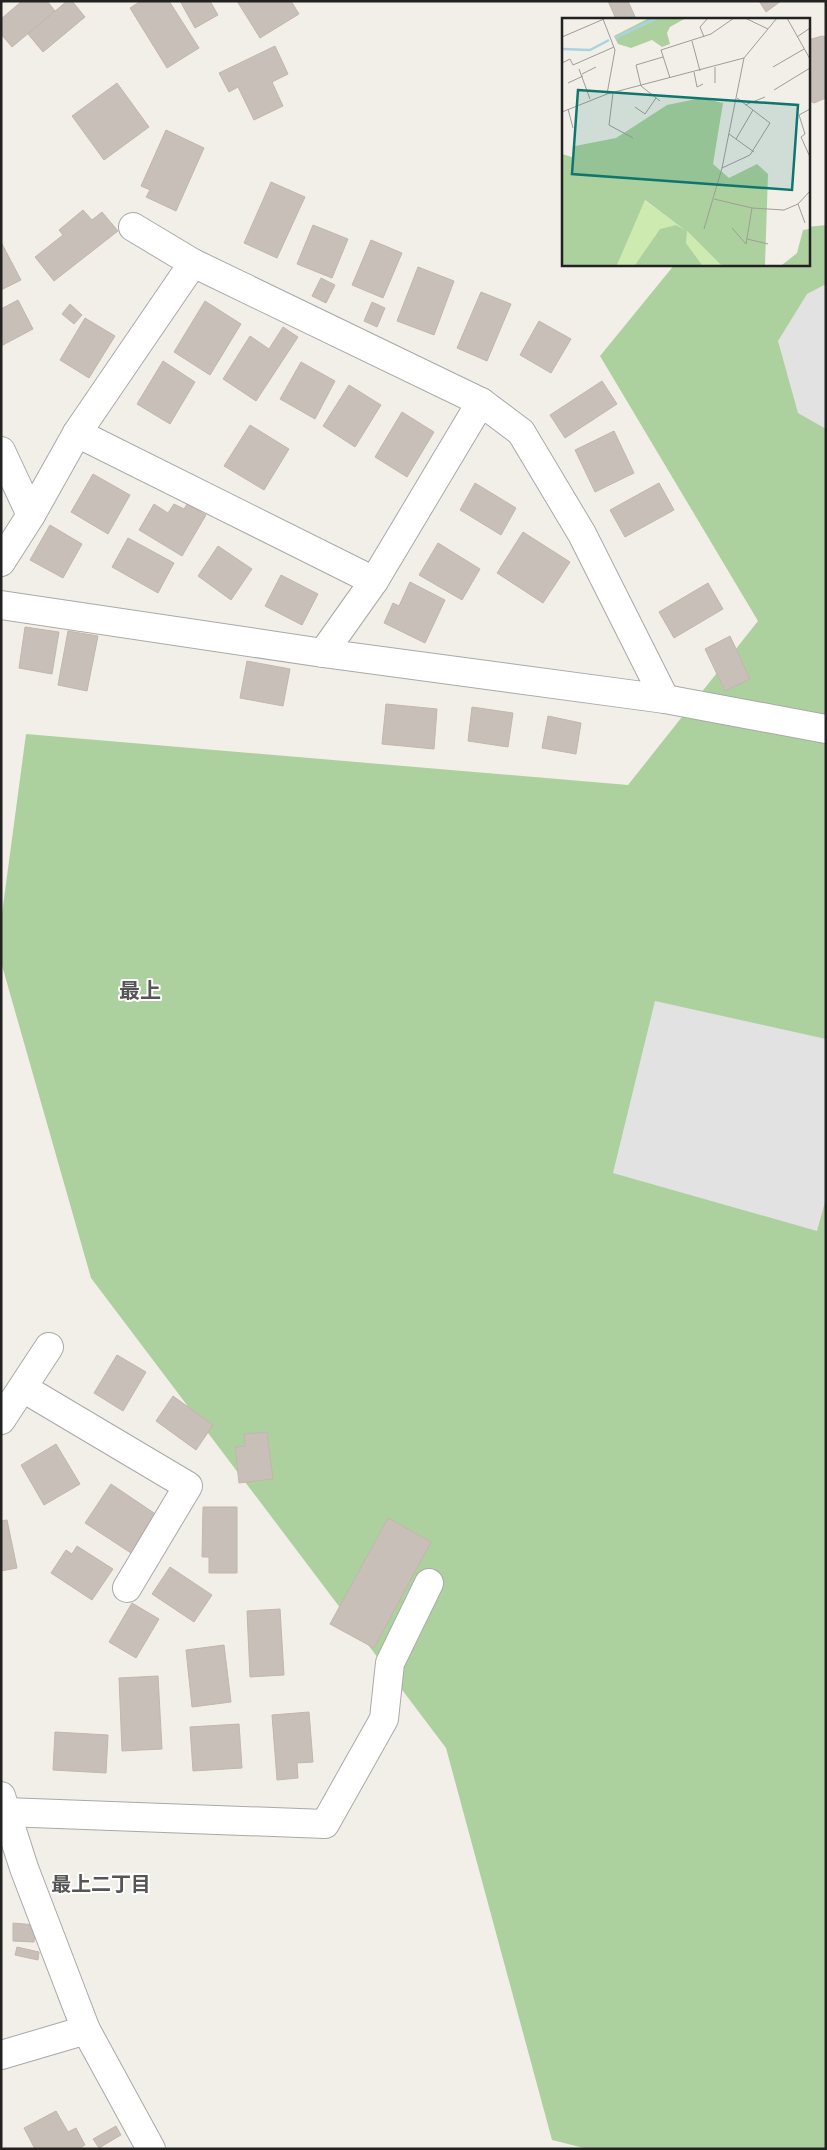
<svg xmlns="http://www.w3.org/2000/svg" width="827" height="2150" font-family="Mulish,'Noto Sans JP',sans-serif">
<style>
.forest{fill:#add19e}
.parking{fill:#e2e2e2}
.building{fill:#c7bfb8;stroke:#c4b6ab}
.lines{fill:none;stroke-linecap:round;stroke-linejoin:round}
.minor-casing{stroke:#a9a9a9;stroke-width:30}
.minor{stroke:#fff;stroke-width:28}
.labels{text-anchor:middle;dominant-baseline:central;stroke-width:4;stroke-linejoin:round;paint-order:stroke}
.neighbourhood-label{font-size:20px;font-weight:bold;fill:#555;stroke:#fff}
.quarter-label{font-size:21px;font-weight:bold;fill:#555;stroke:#fff}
.inset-river{fill:none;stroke:#aad3df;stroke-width:2.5}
.inset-road{fill:none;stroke:#9f9d99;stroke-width:1}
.view{fill:#0f766e;fill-opacity:0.15;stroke:#0f766e;stroke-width:2.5}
.inset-edge{fill:none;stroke:#222;stroke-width:2.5}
</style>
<rect width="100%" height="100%" fill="#f2efe9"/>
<path class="forest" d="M826 225V2149H588L552 2140 446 1748 91 1278 1 962V921L26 734 628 785 758 621 600 356 675 264H808V227Z"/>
<g class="parking">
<path d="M826 284V429L798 413 778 341 807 294Z"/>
<path d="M655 1001 826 1039V1198L817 1231 613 1173Z"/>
</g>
<g class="building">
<path d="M22 1H47L55 11 12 47 1 34V19Z"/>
<path d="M67 1H72L85 17 43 52 28 34Z"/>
<path d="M141 1H169L199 48 167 68 130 8Z"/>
<path d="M180 1H210L218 15 195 28Z"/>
<path d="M237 1H291L299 14 260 38Z"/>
<path d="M608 1H628L636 19H616Z"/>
<path d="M759 1H781L766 12Z"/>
<path d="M822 36 826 37V98L814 103 808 100V40Z"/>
<path d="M275 46 288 74 272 82 283 106 254 120 238 87 229 92 219 73Z"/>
<path d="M117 83 149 127 104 160 72 116Z"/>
<path d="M166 130 204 148 176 211 146 197 150 190 141 186Z"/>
<path d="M271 182 305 197 277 258 244 243Z"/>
<path d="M83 210 92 220 102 212 118 231 54 281 35 257 63 235 59 230Z"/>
<path d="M313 225 348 239 332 278 297 264Z"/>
<path d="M371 240 402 253 383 298 352 285Z"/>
<path d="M1 242 21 280 1 290Z"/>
<path d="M418 267 454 281 434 335 397 321Z"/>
<path d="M321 278 335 285 326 303 312 296Z"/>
<path d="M481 292 511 304 487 361 457 348Z"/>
<path d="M18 300 33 329 1 346V309Z"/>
<path d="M205 301 241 324 210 375 174 352Z"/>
<path d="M372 302 385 308 377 327 364 321Z"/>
<path d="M70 304 82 315 74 324 62 314Z"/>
<path d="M85 318 115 336 89 378 60 360Z"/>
<path d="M539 321 571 339 551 373 520 355Z"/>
<path d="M283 327 298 337 256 401 223 379 250 336 269 349Z"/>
<path d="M163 361 195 382 170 424 137 404Z"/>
<path d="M301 362 335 381 315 419 280 399Z"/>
<path d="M602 381 617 404 565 438 550 415Z"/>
<path d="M349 385 381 405 355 447 323 426Z"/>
<path d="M402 412 434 432 407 477 375 457Z"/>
<path d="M250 425 289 449 264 490 224 466Z"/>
<path d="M614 431 634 473 595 492 575 450Z"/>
<path d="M93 474 130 495 108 534 71 512Z"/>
<path d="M475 483 516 508 501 535 460 510Z"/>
<path d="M659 483 674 510 625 537 610 510Z"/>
<path d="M154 504 168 513 174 504 184 509 187 504 206 515 182 556 139 530Z"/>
<path d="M50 525 82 544 63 578 30 560Z"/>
<path d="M523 532 570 562 543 603 497 573Z"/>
<path d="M128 538 174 563 158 593 112 567Z"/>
<path d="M438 543 480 569 462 600 419 575Z"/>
<path d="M218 546 252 569 231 600 198 576Z"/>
<path d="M281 575 318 594 302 625 265 606Z"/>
<path d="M410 582 445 600 425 643 384 623 393 603 399 606Z"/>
<path d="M708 583 723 609 674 638 659 612Z"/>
<path d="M25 627 59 632 52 674 19 668Z"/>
<path d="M68 631 98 636 87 691 58 685Z"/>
<path d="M730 636 750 679 725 691 705 649Z"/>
<path d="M247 661 290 669 283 706 240 698Z"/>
<path d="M386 704 437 709 434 749 382 744Z"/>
<path d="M472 707 513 713 508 747 468 741Z"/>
<path d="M548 716 581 723 576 754 542 748Z"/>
<path d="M117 1355 146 1372 123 1411 94 1393Z"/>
<path d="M173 1396 213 1425 196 1450 156 1421Z"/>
<path d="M267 1432 273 1479 239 1483 235 1447 245 1446 244 1434Z"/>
<path d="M56 1444 80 1484 44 1505 21 1465Z"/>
<path d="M111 1484 160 1517 134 1555 85 1523Z"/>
<path d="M203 1507H237V1573H209V1557H202Z"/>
<path d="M388 1518 431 1542 374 1648 330 1624Z"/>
<path d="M7 1520 17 1568 1 1571V1521Z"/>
<path d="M77 1546 113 1569 92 1600 51 1573 66 1550 72 1554Z"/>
<path d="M170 1567 212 1595 194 1622 152 1594Z"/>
<path d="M132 1603 159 1619 136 1658 109 1642Z"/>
<path d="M280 1609 284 1675 250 1677 247 1611Z"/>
<path d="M224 1645 231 1702 192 1707 186 1650Z"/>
<path d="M158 1676 162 1749 122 1751 119 1678Z"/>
<path d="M309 1712 313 1762 297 1763 298 1778 277 1780 272 1715Z"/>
<path d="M239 1724 242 1768 193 1771 190 1727Z"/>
<path d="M55 1732 108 1735 106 1773 53 1770Z"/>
<path d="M13 1923 36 1925 34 1942 13 1941Z"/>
<path d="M17 1947 39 1952 38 1960 15 1955Z"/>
<path d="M56 2111 68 2132 76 2128 85 2145 78 2149H35L24 2128Z"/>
<path d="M116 2126 121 2135 99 2148 93 2139Z"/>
</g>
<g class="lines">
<g class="minor-casing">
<g id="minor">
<path d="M133 227 193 263"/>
<path d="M77 433 374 581"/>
<path d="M1 451 31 515"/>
<path d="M1 562 31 515 77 433 193 263 481 402 521 432 582 534 665 699"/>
<path d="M1 605 323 653 665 699 826 729"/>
<path d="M323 653 374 581 481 402"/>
<path d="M23 1388 188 1486 127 1588"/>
<path d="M1 1420 49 1347"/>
<path d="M1 1796 24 1868 86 2030 151 2149"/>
<path d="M6 1812 325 1824 384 1719 390 1663 429 1583"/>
<path d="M1 2055 86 2030"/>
</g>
</g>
<use href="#minor" class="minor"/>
</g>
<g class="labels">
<g class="neighbourhood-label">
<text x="101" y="1883">最上二丁目</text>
</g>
<g class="quarter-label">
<text x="140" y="990">最上</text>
</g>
</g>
<g transform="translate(562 18)">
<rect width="248" height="248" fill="#f2efe9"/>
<path d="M82 182 124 212 159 247H140L124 225 94 216 87 231 73 247H55Z" fill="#cdebb0"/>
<path d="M87 0H124L108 9 105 15 108 26 100 29 90 22 69 30 56 26 52 18ZM139 80 161 85 151 146 167 160 195 146 206 156 203 247H159L125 213 124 225 140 247H73L98 211 114 207 123 212 83 182 55 247H0V136L10 139 13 128 54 120 105 87ZM247 211V247H220L235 235 241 212Z" fill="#add19e"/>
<path class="inset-river" d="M53 20 95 0M0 31 28 32 47 22"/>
<path class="inset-road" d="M183 0 206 11M225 0 248 41M41 1 53 32 45 76M0 19 42 1M142 19 138 9 146 0M235 19 248 10M130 23 138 53M0 45 8 41 11 47 52 29M153 49V65M211 49 242 31M17 51 28 81M132 54 135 69 141 66M20 56 34 49M108 60 99 32 149 16 172 0M6 65 21 58M212 72 248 50M51 75 47 107 71 120M98 83 79 68 74 47 101 39M183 87 203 79M73 89 83 96 94 80M6 91 11 110M248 91 237 97 243 116 239 119 248 139M0 94 45 76 182 40M167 116 192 134M174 121 191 92M160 150 188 137 208 105 175 80M152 181 190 190 222 192 236 186 248 173M236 186 243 205M170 210 184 226 190 190M142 211 160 150 182 40 215 0M185 221 206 226"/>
<path class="view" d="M16 72 236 87 230 172 10 156Z"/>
<rect width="248" height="248" class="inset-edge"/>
</g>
<rect width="827" height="2150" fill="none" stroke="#222222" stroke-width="5"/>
</svg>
